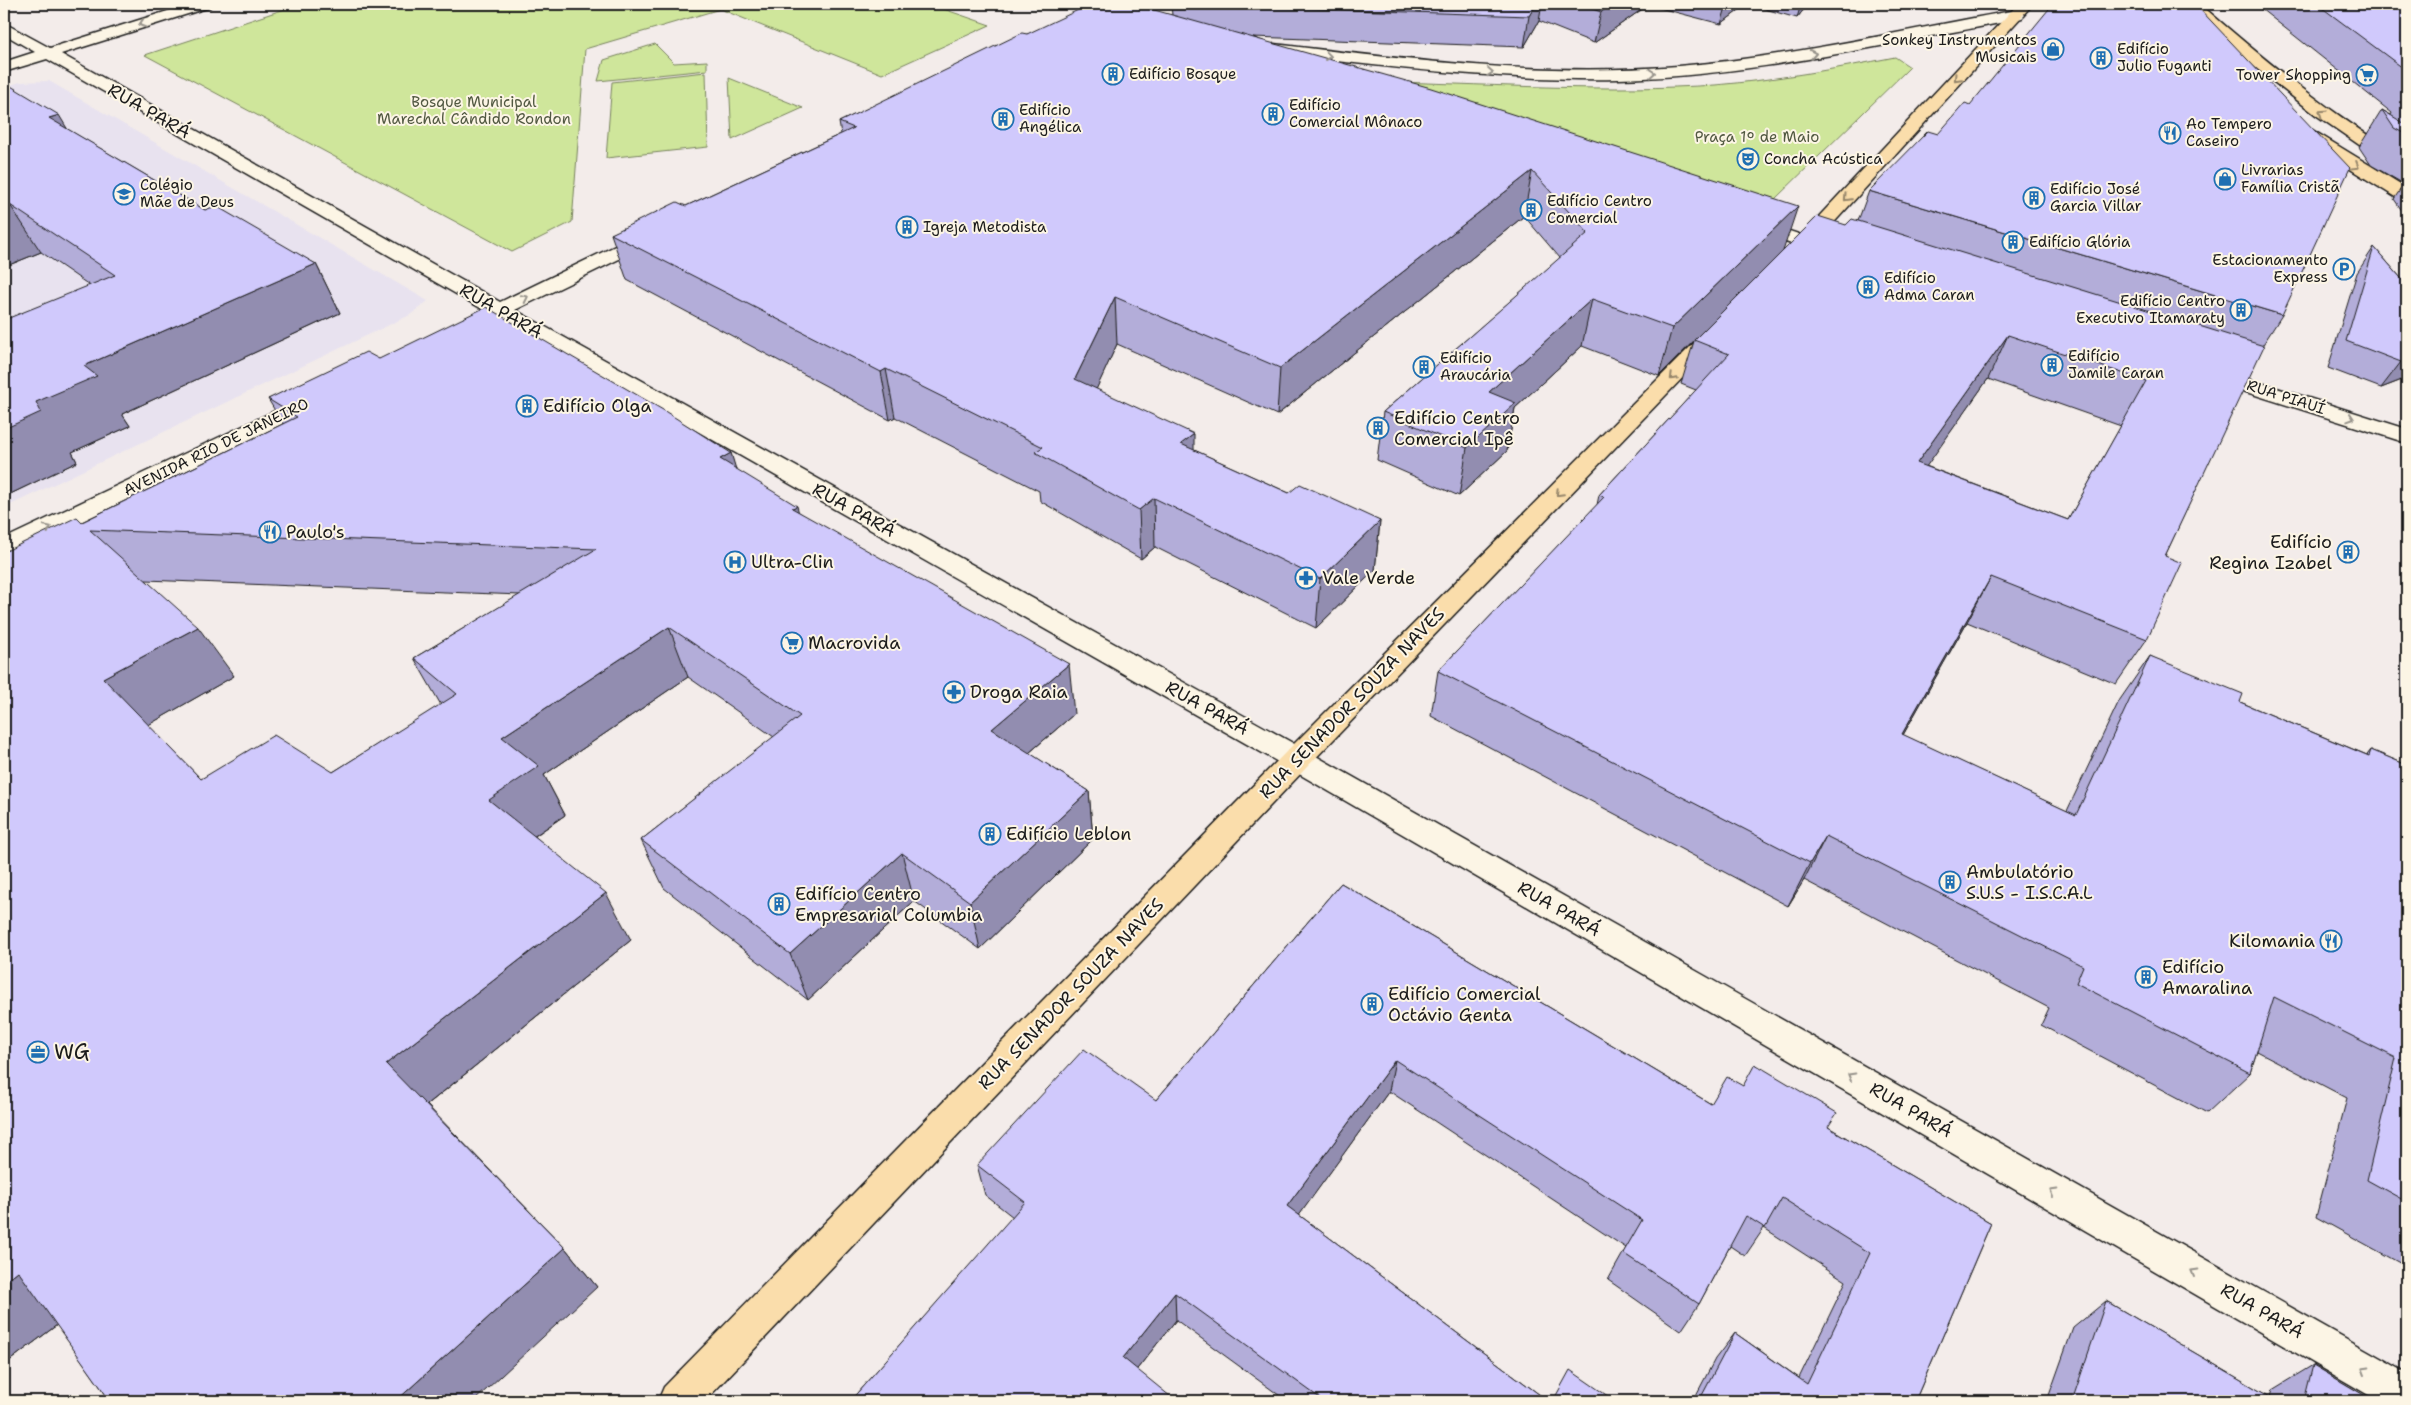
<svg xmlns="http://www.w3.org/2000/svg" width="2411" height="1405" font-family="'Shantell Sans',sans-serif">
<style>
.built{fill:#e8e2ef}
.green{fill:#cfe69b;stroke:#76815c}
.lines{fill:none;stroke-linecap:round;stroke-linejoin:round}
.minor-casing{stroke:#1c1c1c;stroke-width:3}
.major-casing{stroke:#1c1c1c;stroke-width:3}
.minor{fill:#fcf5e5;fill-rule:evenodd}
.major{fill:#faddab;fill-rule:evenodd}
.wall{fill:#b3add9;stroke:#1c1c1c;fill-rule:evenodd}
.shaded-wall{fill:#928db0;stroke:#1c1c1c}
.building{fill:#d0c9fc;stroke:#1c1c1c;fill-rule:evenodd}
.oneway{stroke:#97938b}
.oneway2{stroke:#96866b}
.labels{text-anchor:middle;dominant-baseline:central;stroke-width:4;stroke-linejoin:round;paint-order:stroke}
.far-poi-label{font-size:15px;fill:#1c1c1c;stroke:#fcf5e5;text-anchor:start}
.far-park-label{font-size:15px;fill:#525942;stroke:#fcf5e5}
.far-street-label{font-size:15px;fill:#1c1c1c;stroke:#fcf5e5}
.street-label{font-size:18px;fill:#1c1c1c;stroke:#fcf5e5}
.poi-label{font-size:18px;fill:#1c1c1c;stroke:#fcf5e5;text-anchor:start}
.near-poi-label{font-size:21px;fill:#1c1c1c;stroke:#fcf5e5;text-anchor:start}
</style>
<rect width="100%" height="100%" fill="#f3ecea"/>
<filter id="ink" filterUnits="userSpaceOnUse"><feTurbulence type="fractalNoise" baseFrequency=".02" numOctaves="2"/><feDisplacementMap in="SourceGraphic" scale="10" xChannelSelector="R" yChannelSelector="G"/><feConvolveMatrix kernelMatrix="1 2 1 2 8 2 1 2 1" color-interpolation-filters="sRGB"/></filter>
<g filter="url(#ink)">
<path class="built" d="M49 81 428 301 410 315 4 508V87L20 82Z"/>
<g class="green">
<path d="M300 4H929L990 25 882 74 720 9 585 49 572 222 512 252 145 55Z"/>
<path d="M655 44 674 63 707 61V70L598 81 604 60Z"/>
<path d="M1895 57 1910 67 1773 201 1395 82C1501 85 1609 92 1715 85 1775 80 1835 69 1895 57Z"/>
<path d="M706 72 708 147 606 158 612 82Z"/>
<path d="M729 78 803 108 732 140Z"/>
</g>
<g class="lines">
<g class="minor-casing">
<g id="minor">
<path d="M190 4H212L210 7 61 54 500 302 644 232H658L661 236 658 240 515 310 1307 751 2407 1373V1401H2379L1287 767 499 318 487 322 480 320 477 316 484 310 47 59 4 72V62L35 52 4 34V23L50 48Z"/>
<path d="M2017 10 2022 12 2025 15 2022 18C1986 27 1948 32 1911 40 1814 59 1717 77 1618 79 1503 81 1388 67 1274 54L1266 49 1274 44C1407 60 1543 77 1678 66 1792 57 1904 30 2017 10Z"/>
<path d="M1753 219 1838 247 1841 251 1838 255 1831 257 1746 229 1744 225 1746 221Z"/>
<path d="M2210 367 2407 429V443L2202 378 2199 373 2202 368Z"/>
<path d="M313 393 321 395 324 400 321 405 13 555 4 557V539Z"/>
</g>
</g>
<g class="major-casing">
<g id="major">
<path d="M2018 4H2033L1808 251 1801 253 1794 251 1791 247 1794 243Z"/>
<path d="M2184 4H2200C2265 61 2332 115 2407 160V172L2401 171 2371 153 2316 115 2237 53Z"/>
<path d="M2308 130 2314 131 2407 188V201L2400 200 2302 139 2299 135 2302 131Z"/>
<path d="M1714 328 1721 330 1724 334 1721 338 1307 767 705 1401H658L664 1387 1287 751 1707 330Z"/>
</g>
</g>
<use href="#minor" class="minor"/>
<use href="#major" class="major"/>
</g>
<g class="wall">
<path d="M1171 4H1808L1797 18 1747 4 1721 24 1648 5 1594 43 1539 21 1524 47 1253 37 1783 251 1846 225 1858 221 1869 191 2282 315 2262 346 2165 556 2147 639 2116 684 1967 622 1903 735 2067 811 2119 701 2150 656 2240 702 2367 755 2371 750 2407 765V1267L2316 1217 2347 1098 2257 1051 2250 1073 2207 1113 2041 1025 2049 1008 1804 880 1788 906 1431 716 1438 671 1597 505 1599 495 1696 390 1681 384 1694 341 1659 376 1582 346 1515 408 1507 451 1459 496 1377 460 1383 412 1560 258 1524 216 1277 415 1117 344 1096 389 1194 450 1289 493 1380 521 1375 570 1316 628 1155 547 1141 559 1040 501 1039 491 895 417 890 420 627 280 611 234 686 206 841 134 839 122 1027 34 1172 15ZM1988 379 2121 426 2068 520 1926 466Z"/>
<path d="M2264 4H2407V218L2394 199 2404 184 2371 165 2359 147 2382 110 2391 115 2392 113 2261 9Z"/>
<path d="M4 82 67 129 205 210 316 264 340 313 122 414 130 426 72 452 77 462 4 497 89 285 41 252 4 267Z"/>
<path d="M2374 247 2407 285V378L2381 388 2328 368 2357 273Z"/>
<path d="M379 359 731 453 735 469 799 512 1074 714 1029 753 1089 791 1093 839 980 949 914 901 808 1000 664 888 641 840 774 737 688 677 544 775 565 815 535 836 631 940 427 1105 565 1248 597 1287 106 1395 57 1325 4 1365 82 522 283 424 268 399ZM146 580 520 595 414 658 441 705 333 772 201 779 148 725 234 676Z"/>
<path d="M1341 883 1711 1104 1743 1086 1828 1127 1991 1223 1915 1401H1693L1715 1359 1735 1333 1799 1378 1846 1281 1764 1228 1745 1256 1730 1246 1699 1304 1681 1331 1608 1280 1626 1248 1389 1091 1299 1215 1548 1401H1287L1176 1320 1137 1369 850 1401 1013 1217 985 1195 977 1165 1156 1100Z"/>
<path d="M2106 1301 2270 1397 2272 1390 2313 1365 2374 1401H2047L2073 1328Z"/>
</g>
<g class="shaded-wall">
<path d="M1536 4H1542L1539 21 1524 47 1529 16Z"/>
<path d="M1613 4H1648V5L1594 43 1601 12Z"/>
<path d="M1727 4H1747L1721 24Z"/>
<path d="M1801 4H1808L1797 18Z"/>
<path d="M59 115 86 160 49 118Z"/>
<path d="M1532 171 1524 216 1277 415 1280 368Z"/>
<path d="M10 205 41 252 4 267V208Z"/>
<path d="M1798 206 1783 251 1659 376 1672 328Z"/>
<path d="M316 264 340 313 122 414 130 426 72 452 77 462 4 497V429L36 402 84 366Z"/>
<path d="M1115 297 1117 344 1079 427 1075 379Z"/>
<path d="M1592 299 1582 346 1515 408 1507 451 1459 496 1467 448 1489 392Z"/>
<path d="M2008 335 1988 379 1897 508 1917 463Z"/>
<path d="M2407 359V378L2381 388 2401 362Z"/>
<path d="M886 369 895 417 890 420 881 372Z"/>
<path d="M1194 434V483L1181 444Z"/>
<path d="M731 453 746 502 720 459Z"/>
<path d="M1154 498 1155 547 1141 559 1139 510Z"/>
<path d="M797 506 810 555 792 508Z"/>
<path d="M1380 521 1375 570 1316 628 1320 579Z"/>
<path d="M1991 577 1967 622 1878 779 1902 734Z"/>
<path d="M198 627 234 676 143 728 103 678Z"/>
<path d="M669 627 688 677 544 775 565 815 517 848 489 800 502 737Z"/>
<path d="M1069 664 1074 714 1000 778 992 729Z"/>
<path d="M1089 791 1093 839 980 949 970 902Z"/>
<path d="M1826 836 1804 880 1788 906 1810 863Z"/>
<path d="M902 853 914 901 808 1000 790 954Z"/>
<path d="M606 893 631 940 423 1108 386 1064Z"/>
<path d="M1395 1060 1389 1091 1285 1235 1287 1206Z"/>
<path d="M565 1248 597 1287 474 1401H396Z"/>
<path d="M18 1271 78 1309 4 1365V1282Z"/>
<path d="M1175 1293 1176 1320 1126 1383 1123 1358Z"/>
</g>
<g class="building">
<path d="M1091 4H1133L1431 88 1798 206 1672 328 1592 299 1489 392 1516 403 1467 448 1383 412 1588 233 1532 171 1280 368 1115 297 1075 379 1194 434 1181 444 1289 493 1300 484 1380 521 1320 579 1154 498 1139 510 1035 452 1043 447 886 369 881 372 611 234 677 202 686 206 854 128 839 122 1022 33 1027 34Z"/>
<path d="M1198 4H1536L1529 16 1202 5Z"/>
<path d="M1579 4H1613L1601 12Z"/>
<path d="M2053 4H2195L2350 168 2282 315 1869 191 1928 131 1938 134 1965 103 1970 105Z"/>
<path d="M2317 4H2407V71Z"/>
<path d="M4 82 59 115 49 118 205 210 216 206 316 264 84 366 97 376 36 402 41 412 4 429V320L115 275 10 205 4 208Z"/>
<path d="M2407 101V107L2399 102Z"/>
<path d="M2382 110 2407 125V135L2394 128Z"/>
<path d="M1818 216 1846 225 1852 219 2264 346 2165 556 2182 563 2147 639 1991 577 1902 734 2076 815 2150 656 2243 694 2240 702 2369 756 2371 750 2407 765V1202L2367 1180 2396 1058 2274 997 2250 1073 2076 983 2083 966 1826 836 1810 863 1438 671 1604 497 1599 495 1729 354 1694 340ZM2008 335 2146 381 2068 520 1917 463Z"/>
<path d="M2374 247 2407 285V359L2401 362 2346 341Z"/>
<path d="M486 307 663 410 731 453 720 459 797 506 792 508 1069 664 992 729 1089 791 970 902 902 853 790 954 641 840 800 716 669 627 502 737 539 766 489 800 606 893 386 1064 565 1248 396 1401H99L106 1395 18 1271 4 1282V552L77 517 82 522 297 417 268 399 366 352 379 359ZM90 530 596 549 414 658 457 694 333 772 274 735 201 779 103 678 198 627Z"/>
<path d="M1341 883 1711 1104 1727 1077 1743 1086 1755 1064 1837 1113 1828 1127 1991 1223 1915 1401H1699L1735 1333 1807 1384 1870 1253 1782 1198 1765 1228 1746 1216 1699 1304 1623 1253 1642 1220 1395 1060 1287 1206 1548 1401H1324L1175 1293 1123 1358 1176 1401H850L1025 1202 977 1165 1084 1049 1156 1100Z"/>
<path d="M2106 1301 2277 1401H2072Z"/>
<path d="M2313 1365 2374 1401H2304Z"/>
<path d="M1570 1370 1615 1401H1553Z"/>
<path d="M812 1398 815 1401H809Z"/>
</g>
<defs><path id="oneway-chevron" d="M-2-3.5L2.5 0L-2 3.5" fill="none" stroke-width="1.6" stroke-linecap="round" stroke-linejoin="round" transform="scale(1.25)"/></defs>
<g class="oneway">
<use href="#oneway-chevron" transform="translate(142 24) rotate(162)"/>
<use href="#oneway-chevron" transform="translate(1813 54) rotate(-10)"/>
<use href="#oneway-chevron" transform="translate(1328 56) rotate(7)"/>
<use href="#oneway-chevron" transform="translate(1490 72) rotate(4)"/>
<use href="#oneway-chevron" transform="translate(1652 73) rotate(-4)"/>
<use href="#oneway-chevron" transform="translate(525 298) rotate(-26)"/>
<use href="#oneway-chevron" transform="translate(2351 418) rotate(18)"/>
<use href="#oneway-chevron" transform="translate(48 528) rotate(-26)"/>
<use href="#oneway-chevron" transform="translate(1851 1076) rotate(-150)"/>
<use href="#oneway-chevron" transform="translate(2053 1192) rotate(-150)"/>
<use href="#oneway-chevron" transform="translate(2194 1272) rotate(-150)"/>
<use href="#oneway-chevron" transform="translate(2365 1370) rotate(-150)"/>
</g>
<g class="oneway2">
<use href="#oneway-chevron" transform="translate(1957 78) rotate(133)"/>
<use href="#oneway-chevron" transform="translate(2322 113) rotate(-145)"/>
<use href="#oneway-chevron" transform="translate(2356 166) rotate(32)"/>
<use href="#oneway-chevron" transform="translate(1847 198) rotate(133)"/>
<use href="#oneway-chevron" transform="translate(1673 377) rotate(135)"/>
<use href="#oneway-chevron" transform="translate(1559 493) rotate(135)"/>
</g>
</g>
<defs>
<g id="shop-ring" transform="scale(1.125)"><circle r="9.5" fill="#fcf5e5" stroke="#1f6fb2" stroke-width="1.5"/><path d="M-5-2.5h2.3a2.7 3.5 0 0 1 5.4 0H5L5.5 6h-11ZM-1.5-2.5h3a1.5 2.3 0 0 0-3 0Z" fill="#1f6fb2"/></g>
<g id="building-ring" transform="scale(1.125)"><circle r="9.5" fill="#fcf5e5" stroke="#1f6fb2" stroke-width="1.5"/><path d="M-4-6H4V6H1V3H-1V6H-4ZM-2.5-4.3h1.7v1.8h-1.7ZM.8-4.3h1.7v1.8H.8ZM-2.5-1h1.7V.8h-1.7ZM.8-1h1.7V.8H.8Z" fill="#1f6fb2"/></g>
<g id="supermarket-ring" transform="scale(1.125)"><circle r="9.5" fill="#fcf5e5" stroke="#1f6fb2" stroke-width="1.5"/><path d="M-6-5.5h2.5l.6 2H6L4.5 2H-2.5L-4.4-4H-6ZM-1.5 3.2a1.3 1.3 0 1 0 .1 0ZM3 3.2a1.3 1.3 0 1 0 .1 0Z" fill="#1f6fb2"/></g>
<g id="restaurant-ring" transform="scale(1.125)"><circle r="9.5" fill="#fcf5e5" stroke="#1f6fb2" stroke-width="1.5"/><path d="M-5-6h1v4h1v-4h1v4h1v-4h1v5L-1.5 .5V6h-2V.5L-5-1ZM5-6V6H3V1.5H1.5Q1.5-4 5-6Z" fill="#1f6fb2"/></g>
<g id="theatre-ring" transform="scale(1.125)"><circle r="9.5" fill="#fcf5e5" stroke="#1f6fb2" stroke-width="1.5"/><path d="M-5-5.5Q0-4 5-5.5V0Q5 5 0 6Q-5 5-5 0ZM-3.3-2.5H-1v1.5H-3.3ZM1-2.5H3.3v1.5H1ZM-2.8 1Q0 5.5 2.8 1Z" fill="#1f6fb2"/></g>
<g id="school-ring" transform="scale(1.125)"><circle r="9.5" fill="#fcf5e5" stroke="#1f6fb2" stroke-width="1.5"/><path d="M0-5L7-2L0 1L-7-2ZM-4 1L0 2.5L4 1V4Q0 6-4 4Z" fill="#1f6fb2"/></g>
<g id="parking-ring" transform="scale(1.125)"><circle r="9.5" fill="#fcf5e5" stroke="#1f6fb2" stroke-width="1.5"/><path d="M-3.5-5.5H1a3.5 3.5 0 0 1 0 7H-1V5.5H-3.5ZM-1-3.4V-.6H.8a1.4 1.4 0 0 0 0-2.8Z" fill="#1f6fb2"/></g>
<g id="hospital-ring" transform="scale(1.125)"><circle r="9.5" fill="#fcf5e5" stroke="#1f6fb2" stroke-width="1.5"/><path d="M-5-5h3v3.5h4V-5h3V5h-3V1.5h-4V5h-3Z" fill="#1f6fb2"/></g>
<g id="pharmacy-ring" transform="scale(1.125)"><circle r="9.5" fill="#fcf5e5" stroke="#1f6fb2" stroke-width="1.5"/><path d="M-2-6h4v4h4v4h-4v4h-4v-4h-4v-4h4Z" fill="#1f6fb2"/></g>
<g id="office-ring" transform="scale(1.125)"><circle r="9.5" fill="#fcf5e5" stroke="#1f6fb2" stroke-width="1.5"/><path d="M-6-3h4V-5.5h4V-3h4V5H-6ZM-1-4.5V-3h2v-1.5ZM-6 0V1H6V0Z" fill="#1f6fb2"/></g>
</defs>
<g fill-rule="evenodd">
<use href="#shop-ring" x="2053" y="49"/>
<use href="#building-ring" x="2101" y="58"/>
<use href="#building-ring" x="1113" y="74"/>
<use href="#supermarket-ring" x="2367" y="75"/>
<use href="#building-ring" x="1273" y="114"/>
<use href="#building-ring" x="1003" y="119"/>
<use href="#restaurant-ring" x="2170" y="133"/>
<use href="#theatre-ring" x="1748" y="159"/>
<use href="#shop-ring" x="2225" y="179"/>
<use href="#school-ring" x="124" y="194"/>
<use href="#building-ring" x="2034" y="198"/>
<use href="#building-ring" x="1531" y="210"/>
<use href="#building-ring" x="907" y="227"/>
<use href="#building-ring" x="2013" y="242"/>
<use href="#parking-ring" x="2344" y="269"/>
<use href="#building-ring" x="1868" y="287"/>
<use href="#building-ring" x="2241" y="310"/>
<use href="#building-ring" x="2052" y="365"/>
<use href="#building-ring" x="1424" y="367"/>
<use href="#building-ring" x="527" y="406"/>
<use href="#building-ring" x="1378" y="428"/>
<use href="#restaurant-ring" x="270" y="532"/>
<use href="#building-ring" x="2348" y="552"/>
<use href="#hospital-ring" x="735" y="562"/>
<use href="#pharmacy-ring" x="1306" y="578"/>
<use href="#supermarket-ring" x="792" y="643"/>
<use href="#pharmacy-ring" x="954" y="692"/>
<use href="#building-ring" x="990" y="834"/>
<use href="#building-ring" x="1950" y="882"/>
<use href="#building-ring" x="779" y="904"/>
<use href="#restaurant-ring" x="2331" y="941"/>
<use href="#building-ring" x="2146" y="977"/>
<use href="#building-ring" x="1372" y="1004"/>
<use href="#office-ring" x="38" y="1052"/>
</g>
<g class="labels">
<g class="far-poi-label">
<text x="2037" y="40" text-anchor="end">Sonkey Instrumentos<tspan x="2037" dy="17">Musicais</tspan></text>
<text x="2117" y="49">Edifício<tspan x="2117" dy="17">Julio Fuganti</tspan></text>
<text x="1129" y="74">Edifício Bosque</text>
<text x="2351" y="75" text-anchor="end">Tower Shopping</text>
<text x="1289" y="105">Edifício<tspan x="1289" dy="17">Comercial Mônaco</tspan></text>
<text x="1019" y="110">Edifício<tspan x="1019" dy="17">Angélica</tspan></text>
<text x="2186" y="124">Ao Tempero<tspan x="2186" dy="17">Caseiro</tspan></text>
<text x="1764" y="159">Concha Acústica</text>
<text x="2241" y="170">Livrarias<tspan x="2241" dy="17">Família Cristã</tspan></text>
<text x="140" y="185">Colégio<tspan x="140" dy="17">Mãe de Deus</tspan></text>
<text x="2050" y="189">Edifício José<tspan x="2050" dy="17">Garcia Villar</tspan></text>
<text x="1547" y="201">Edifício Centro<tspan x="1547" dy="17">Comercial</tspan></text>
<text x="923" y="227">Igreja Metodista</text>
<text x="2029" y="242">Edifício Glória</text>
<text x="2328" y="260" text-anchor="end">Estacionamento<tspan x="2328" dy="17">Express</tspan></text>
<text x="1884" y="278">Edifício<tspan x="1884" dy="17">Adma Caran</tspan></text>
<text x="2225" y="301" text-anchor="end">Edifício Centro<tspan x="2225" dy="17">Executivo Itamaraty</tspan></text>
<text x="2068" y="356">Edifício<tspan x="2068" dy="17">Jamile Caran</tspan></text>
<text x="1440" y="358">Edifício<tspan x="1440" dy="17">Araucária</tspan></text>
</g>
<g class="far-park-label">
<text x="474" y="102">Bosque Municipal<tspan x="474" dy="17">Marechal Cândido Rondon</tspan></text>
<text x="1757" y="137">Praça 1º de Maio</text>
</g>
<g class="far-street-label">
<text transform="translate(2286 397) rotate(18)">RUA PIAUÍ</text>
<text transform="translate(216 447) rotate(-26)">AVENIDA RIO DE JANEIRO</text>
</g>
<g class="street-label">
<text transform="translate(149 111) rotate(30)">RUA PARÁ</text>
<text transform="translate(501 311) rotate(30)">RUA PARÁ</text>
<text transform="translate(854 510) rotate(29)">RUA PARÁ</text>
<text transform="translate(1352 703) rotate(-46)">RUA SENADOR SOUZA NAVES</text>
<text transform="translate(1207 708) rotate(29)">RUA PARÁ</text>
<text transform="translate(1559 909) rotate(30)">RUA PARÁ</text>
<text transform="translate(1071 994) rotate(-46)">RUA SENADOR SOUZA NAVES</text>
<text transform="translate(1911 1110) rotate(30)">RUA PARÁ</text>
<text transform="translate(2262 1311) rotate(30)">RUA PARÁ</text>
</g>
<g class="poi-label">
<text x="543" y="406">Edifício Olga</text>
<text x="1394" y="418">Edifício Centro<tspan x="1394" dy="21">Comercial Ipê</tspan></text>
<text x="286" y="532">Paulo's</text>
<text x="2332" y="542" text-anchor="end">Edifício<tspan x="2332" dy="21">Regina Izabel</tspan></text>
<text x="751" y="562">Ultra-Clin</text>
<text x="1322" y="578">Vale Verde</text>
<text x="808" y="643">Macrovida</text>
<text x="970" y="692">Droga Raia</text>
<text x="1006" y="834">Edifício Leblon</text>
<text x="1966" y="872">Ambulatório<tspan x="1966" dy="21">S.U.S - I.S.C.A.L</tspan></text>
<text x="795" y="894">Edifício Centro<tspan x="795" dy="21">Empresarial Columbia</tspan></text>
<text x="2315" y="941" text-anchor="end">Kilomania</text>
<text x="2162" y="967">Edifício<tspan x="2162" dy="21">Amaralina</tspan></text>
<text x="1388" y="994">Edifício Comercial<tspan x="1388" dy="21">Octávio Genta</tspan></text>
</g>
<g class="near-poi-label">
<text x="54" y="1052">WG</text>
</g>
</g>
<rect width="2411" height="1405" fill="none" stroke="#fcf5e5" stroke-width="20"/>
<rect x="10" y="10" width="2391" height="1385" fill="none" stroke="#1c1c1c" stroke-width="2" filter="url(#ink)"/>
</svg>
